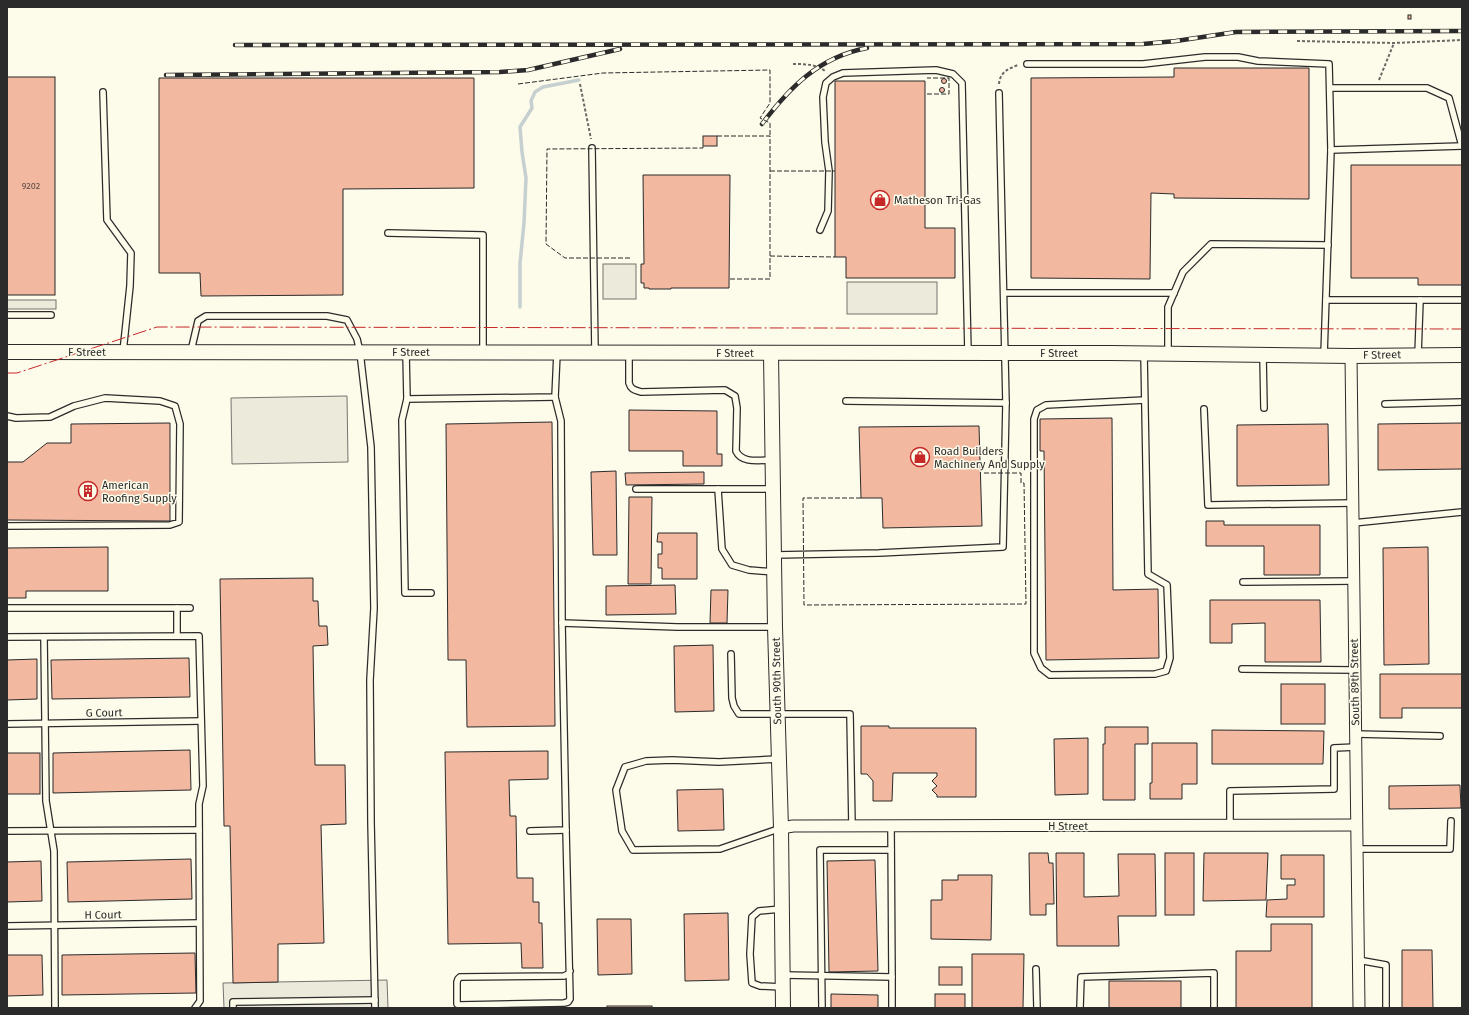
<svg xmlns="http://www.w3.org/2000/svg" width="1469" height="1015" font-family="'Fira Sans',sans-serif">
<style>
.parking{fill:#eceadb;stroke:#74746e}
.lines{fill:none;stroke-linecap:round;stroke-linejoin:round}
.stream{stroke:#c7d0d0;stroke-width:3.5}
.building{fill:#f2b8a0;stroke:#2b2b2b}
.service-casing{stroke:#2b2b2b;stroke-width:8}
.minor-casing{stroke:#2b2b2b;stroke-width:13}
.tertiary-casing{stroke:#2b2b2b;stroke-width:16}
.path{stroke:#6a6964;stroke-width:2;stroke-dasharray:3 2;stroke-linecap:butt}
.service{stroke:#fdfbea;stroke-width:5.5}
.minor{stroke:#fdfbea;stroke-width:11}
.tertiary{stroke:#fdfbea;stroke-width:14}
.rail-casing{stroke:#2b2b2b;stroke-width:4.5}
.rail{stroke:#fdfbea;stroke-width:3;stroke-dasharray:9;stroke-linecap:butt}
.fence{stroke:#2b2b2b;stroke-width:1;stroke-dasharray:5 2;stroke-linecap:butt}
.power{stroke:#c62828;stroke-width:1;stroke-dasharray:14 3 2 3;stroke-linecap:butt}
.labels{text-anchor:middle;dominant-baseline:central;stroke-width:3;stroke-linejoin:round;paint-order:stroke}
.number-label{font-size:9px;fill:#5d4e48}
.poi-label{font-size:11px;fill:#2b2b2b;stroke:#fdfbea;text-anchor:start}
.street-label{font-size:11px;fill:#2b2b2b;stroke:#fdfbea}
</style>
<rect width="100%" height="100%" fill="#fdfbea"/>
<g class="parking">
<rect x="603" y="264" width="33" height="35"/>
<rect x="847" y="282" width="90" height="32"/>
<rect x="7" y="300" width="49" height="9"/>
<path d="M347 396 348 462 232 464 231 398Z"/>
<path d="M387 980 388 1008H224L223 983Z"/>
</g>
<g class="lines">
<path class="stream" d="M520 307V263L524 223 526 178 522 152 520 127 532 108 531 101 535 92 543 87 579 80"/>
</g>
<g class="building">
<rect x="1408" y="15" width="3" height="4"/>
<path d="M1174 68H1309V199L1174 198V194L1151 193 1150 279 1031 278V78L1174 77Z"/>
<rect x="7" y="77" width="48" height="218"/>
<path d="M159 78H474V188L343 189V295L201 296 200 273H159Z"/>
<circle cx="944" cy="81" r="2.5"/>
<path d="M835 81H925V228H955V278H846V257H835Z"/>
<circle cx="942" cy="90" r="2.5"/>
<rect x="703" y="136" width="14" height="10"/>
<path d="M1351 165H1462V285H1418V278H1351Z"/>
<path d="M643 175H730L729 288H671V289H649V288H644V283H641V264H644Z"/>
<path d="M629 410 717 411V454H722V466H683V451H629Z"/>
<path d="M1112 418 1113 590 1158 589 1159 658 1046 660 1044 451H1040V419Z"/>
<path d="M552 422 555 726 467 727 466 660H448L446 424Z"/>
<path d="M170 423V521L7 520V462H23L47 443H71V424Z"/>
<path d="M1462 423V469L1378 470V424Z"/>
<path d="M1328 424 1329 485 1237 486V425Z"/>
<path d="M979 426 982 526 883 528 882 498H861L859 427Z"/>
<path d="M616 471 617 555H593L591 472Z"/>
<path d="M704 472V484L626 485 625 473Z"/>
<path d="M629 497H652L651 584H628Z"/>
<path d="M1206 521H1224V525H1320V575H1264V546H1206Z"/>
<path d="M658 533H697V579H662V568H658V554H662V542H657Z"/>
<path d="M108 547V591H26V598H7V548Z"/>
<path d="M1428 547 1429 664 1384 665 1383 548Z"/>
<path d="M313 578V601H318L319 626H327L328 645 313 646 315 765H345L346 824 321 825 324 943 278 944V982L233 983 230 826H224L220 579Z"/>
<path d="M675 585 676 614 606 615V586Z"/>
<path d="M711 590H728L727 623H710Z"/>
<path d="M1210 600H1320L1321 662H1265V623L1232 624V643H1210Z"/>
<path d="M713 645 714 711 675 712 674 646Z"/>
<path d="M189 658 190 697 52 699 51 660Z"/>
<path d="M37 659V699L7 700V660Z"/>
<path d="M1380 674H1462V708H1402V718H1380Z"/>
<rect x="1281" y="684" width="44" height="40"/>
<path d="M861 726H889V728H976V797H937V795L932 790 937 786 932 781 937 776V773H893L892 801H873V781L867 774H861Z"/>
<path d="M1105 727H1148V744H1135V800H1103V744H1105Z"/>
<path d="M1212 730 1324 731 1323 764H1212Z"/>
<path d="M1088 738V794L1055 795 1054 739Z"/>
<path d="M1152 743H1197V784H1182V799H1150V783H1152Z"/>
<path d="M190 750 191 790 53 793V753Z"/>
<path d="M548 751V779L509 780 510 816H516L517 878H533V902H539V923H542L543 968H522L521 943 448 944 445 752Z"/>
<rect x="7" y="753" width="33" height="41"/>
<path d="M1460 785 1461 808 1389 809V786Z"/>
<path d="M723 789 724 830 678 831 677 790Z"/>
<path d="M1029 853H1048L1049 863H1053L1054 904H1046V915H1030Z"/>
<path d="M1056 853H1084V897L1119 896 1118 854H1155L1156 916H1118L1119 946H1057Z"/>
<rect x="1165" y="853" width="29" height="62"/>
<path d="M1204 853H1268L1266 900 1203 901Z"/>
<path d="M1281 855H1324V917H1266L1267 900 1287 899V885H1295V879H1281Z"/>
<path d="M191 859 192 899 68 902 67 862Z"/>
<path d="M875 860 878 971 829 972 827 861Z"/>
<path d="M41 861 42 901 7 902V862Z"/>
<path d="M958 875H992L991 940 931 939V900H942V880H958Z"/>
<path d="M728 913 729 980 685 981 684 914Z"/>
<path d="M597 919H631L632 974 598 975Z"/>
<path d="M1271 924H1312V1008H1236V951H1271Z"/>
<path d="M1402 950H1432L1433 1008H1402Z"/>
<path d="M195 953 196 993 62 995V955Z"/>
<path d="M972 954H1024L1023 1008H972Z"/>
<path d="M7 955H42L43 995 7 996Z"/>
<rect x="939" y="967" width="23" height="18"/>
<rect x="1109" y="981" width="72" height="27"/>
<path d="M831 994 878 995V1008H831Z"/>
<rect x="935" y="994" width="30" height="14"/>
<rect x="607" y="1006" width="45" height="2"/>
</g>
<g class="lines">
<g class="service-casing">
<g id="service">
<path d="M1027 64H1143L1205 57H1238L1258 61 1329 64 1331 150 1324 355"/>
<path d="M1330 88H1427L1449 98 1462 146"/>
<path d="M103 92 107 220 131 253 130 286 123 352"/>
<path d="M592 148 595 352"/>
<path d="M1331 150 1462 146"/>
<path d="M820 230 828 211 829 171 825 142 823 97 826 83 833 77 843 73 936 70 953 74 962 83 968 353"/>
<path d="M388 233 483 235V352"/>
<path d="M1004 293H1174"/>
<path d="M1326 300H1462"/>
<path d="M7 315H51"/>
<path d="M191 351 198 321 206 316H327L347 320 357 339 360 352 371 447 374 608 370 680 371 822 375 1008"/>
<path d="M406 353 407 399 555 397 557 353"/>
<path d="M629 353V383C631 390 635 390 641 392L725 390 735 396 737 408 736 451C742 464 760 460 773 460"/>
<path d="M1144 354 1148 574 1167 585 1170 658 1166 671 1155 674 1050 675 1041 668 1034 653V419L1037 410 1046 405 1145 400"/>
<path d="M1168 354V307L1183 272 1211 244 1328 245"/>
<path d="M1418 355 1420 300"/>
<path d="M1263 356 1264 408"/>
<path d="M407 399 402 420 405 593H431"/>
<path d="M846 401 1006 403"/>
<path d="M1385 404 1462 402"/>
<path d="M1204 409 1208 505 1353 503"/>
<path d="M7 416 16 418 50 417 74 406 105 398 160 401 175 406 180 424 179 522 170 525 7 526"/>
<path d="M636 489H772"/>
<path d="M718 489 722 549 732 565 749 570 775 572"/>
<path d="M1353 523 1462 512"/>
<path d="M775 555 879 553 1003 547 1006 403 999 93"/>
<path d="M1243 582 1353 581"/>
<path d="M7 608H190"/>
<path d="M177 608V636"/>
<path d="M562 623 677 627H775"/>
<path d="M7 637 199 636 203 786 199 804 200 1001 195 1008"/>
<path d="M44 637 46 801 54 851 55 1008"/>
<path d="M731 654 732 698 734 706 739 714H850L852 826"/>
<path d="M1242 669 1355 670"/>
<path d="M7 724 201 721"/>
<path d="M1356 734 1440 736"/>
<path d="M779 759 719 762 672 760 646 761 625 767 616 790 622 831 633 850 720 849 781 828"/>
<path d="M1230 826V791L1334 789V748L1356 747"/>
<path d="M566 830 570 999 568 1002 564 1003 459 1005 457 1004V982L458 979 460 977 564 976 568 974 570 971"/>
<path d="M7 831 199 830"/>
<path d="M530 831 566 830 562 623 561 421 555 397"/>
<path d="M1357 849H1450L1451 821"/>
<path d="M781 909 759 911 752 917 750 954 752 983 760 986 782 987"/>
<path d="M7 926 199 923"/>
<path d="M1358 960 1386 965V1008"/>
<path d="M1036 969 1037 1008"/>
<path d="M783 975 892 977 891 826"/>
<path d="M892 977V1008"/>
<path d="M233 1008V1002L375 1000"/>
<path d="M822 1008 820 850H891"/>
<path d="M1080 1008 1081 977 1214 973V1008"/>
</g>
</g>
<g class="minor-casing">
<g id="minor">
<path d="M1351 356 1359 1008"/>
<path d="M781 828 793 826 1356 825"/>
</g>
</g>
<g class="tertiary-casing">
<g id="tertiary">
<path d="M7 352 1111 353 1351 356 1462 355"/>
<path d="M771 354 775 627 781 828 783 1008"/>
</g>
</g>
<g class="path">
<path d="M1297 41 1394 43 1462 40"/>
<path d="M793 64C804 64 816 64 825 71"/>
<path d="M1379 80 1394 43"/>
<path d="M580 84 591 139"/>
<path d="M999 84C1000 72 1008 69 1018 65"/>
</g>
<use href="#service" class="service"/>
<use href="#minor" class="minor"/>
<use href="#tertiary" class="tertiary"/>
<g class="rail-casing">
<g id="rail">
<path d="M235 45 1143 44 1176 41 1236 32 1462 31"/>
<path d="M166 75 500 72 528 70 620 49"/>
<path d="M762 124C790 87 819 57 867 48"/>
</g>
</g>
<use href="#rail" class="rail"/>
<g class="fence">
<path d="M518 84 603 73 770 70V103L760 118 770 123V136"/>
<path d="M927 94H949V78H927"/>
<path d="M717 136H770V279H730"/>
<path d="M770 171H835"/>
<path d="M770 256 835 257"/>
<path d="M630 258H565L546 244 547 149 703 148V146"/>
<path d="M861 498H803L804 605 1026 604 1024 483H1021V473H982"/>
</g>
<path class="power" d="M7 373H17L157 327 1462 329"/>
</g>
<defs>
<g id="shop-ring" transform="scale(1)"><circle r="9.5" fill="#fdfbea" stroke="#c62828" stroke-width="1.5"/><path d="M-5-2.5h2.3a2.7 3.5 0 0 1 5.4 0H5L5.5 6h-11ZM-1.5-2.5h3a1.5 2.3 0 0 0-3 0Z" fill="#c62828"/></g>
<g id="building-ring" transform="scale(1)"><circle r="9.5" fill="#fdfbea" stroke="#c62828" stroke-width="1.5"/><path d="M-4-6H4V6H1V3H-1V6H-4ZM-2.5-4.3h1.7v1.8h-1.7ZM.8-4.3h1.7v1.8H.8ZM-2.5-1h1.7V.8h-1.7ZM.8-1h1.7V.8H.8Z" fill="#c62828"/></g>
</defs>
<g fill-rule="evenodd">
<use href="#shop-ring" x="880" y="200"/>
<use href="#shop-ring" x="920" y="457"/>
<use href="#building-ring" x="88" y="491"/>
</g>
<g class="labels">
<g class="number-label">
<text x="31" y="186">9202</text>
</g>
<g class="poi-label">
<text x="894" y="200">Matheson Tri-Gas</text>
<text x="934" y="451">Road Builders<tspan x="934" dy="13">Machinery And Supply</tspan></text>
<text x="102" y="485">American<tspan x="102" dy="13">Roofing Supply</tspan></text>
</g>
<g class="street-label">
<text x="87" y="352">F Street</text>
<text x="411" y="352">F Street</text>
<text x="735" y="353">F Street</text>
<text x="1059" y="353">F Street</text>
<text transform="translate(1382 355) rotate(-1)">F Street</text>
<text transform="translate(777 681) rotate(-91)">South 90th Street</text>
<text transform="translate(1355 682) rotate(-91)">South 89th Street</text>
<text transform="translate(104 713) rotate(-1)">G Court</text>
<text x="1068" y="826">H Street</text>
<text transform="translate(103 915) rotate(-1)">H Court</text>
</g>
</g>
<rect width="1469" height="1015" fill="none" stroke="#2b2b2b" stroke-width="16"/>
</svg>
